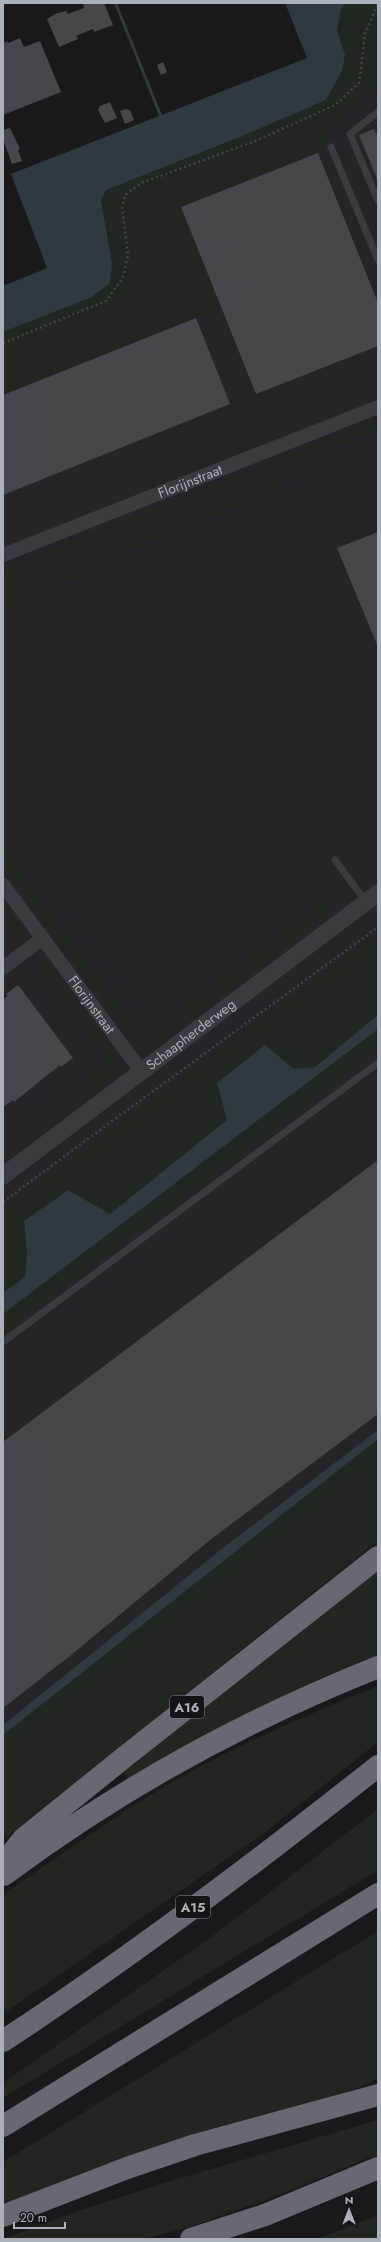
<svg xmlns="http://www.w3.org/2000/svg" width="381" height="2242" font-family="Jost,sans-serif">
<style>
.built{fill:#252529}
.green{fill:#1f2720}
.water{fill:#2f3940}
.building{fill:#45474c}
.lines{fill:none;stroke-linecap:round;stroke-linejoin:round}
.path{stroke:#404248;stroke-width:2.5;stroke-dasharray:2 3;stroke-linecap:butt}
.service{stroke:#3a3b41;stroke-width:7}
.minor{stroke:#3a3b41;stroke-width:14}
.tertiary{stroke:#3a3b41;stroke-width:17}
.motorway{stroke:#666972;stroke-width:22}
.labels{text-anchor:middle;dominant-baseline:central;stroke-width:3.5;stroke-linejoin:round;paint-order:stroke}
.shield{fill:#141417;stroke:#7e828a;stroke-width:1}
.shield-label{font-size:13px;font-weight:bold;fill:#abb1bb}
.street-label{font-size:14px;fill:#abb1bb;stroke:#141417}
</style>
<rect width="100%" height="100%" fill="#19191c"/>
<path class="built" d="M338 3H378V1485L3 1797V332L92 297 112 263 338 61Z"/>
<g class="green">
<path d="M345 3H378V89L335 121 324 150 182 207 221 307 3 395V332L92 297 112 263 101 200 106 190 240 137 326 100 342 71 345 55 337 30 341 10Z"/>
<path d="M378 418V430L293 463 281 489 129 550 127 558 3 608V569Z"/>
<path d="M3 849 138 1029 150 1030 329 896 331 902 329 913 164 1040 149 1042 133 1037 83 975 3 867Z"/>
<path d="M8 916H12L22 928 21 937H18L4 919Z"/>
<path d="M378 933V1015L315 1067 294 1069 265 1045 227 1120 109 1215 68 1190 24 1221 27 1254 25 1277 3 1293V1208Z"/>
<path d="M31 956 44 959 54 969 53 976 48 979Z"/>
<path d="M63 990C73 991 82 1001 80 1011L75 1013 58 993Z"/>
<path d="M91 1027C103 1026 117 1052 116 1063 115 1071 111 1077 106 1082 100 1089 95 1091 86 1091L78 1082 106 1059 87 1031Z"/>
<path d="M378 1029V1049L3 1333V1314Z"/>
<path d="M378 1439V1541L3 1840V1735Z"/>
<path d="M378 1566V1657L320 1678 222 1726 128 1779 120 1768Z"/>
<path d="M378 1686V1742L264 1833 3 2014V1894C63 1854 120 1812 183 1776 245 1741 312 1713 378 1686Z"/>
<path d="M378 1809V1870L3 2098V2083L210 1938Z"/>
<path d="M378 1931V2079L343 2094 3 2206V2162Z"/>
<path d="M378 2120V2154L282 2194 189 2227 144 2239H3L78 2211 164 2183Z"/>
<path d="M378 2215V2239H319Z"/>
</g>
<g class="water">
<path d="M114 3H117L162 115 307 58 285 3H345L341 10 337 30 345 55 342 71 326 100 240 137 106 190 101 200 112 263 110 283 92 297 3 332V286L47 268 11 174 159 116Z"/>
<path d="M378 1015V1029L3 1314V1293L25 1277 27 1254 24 1221 68 1190 110 1214 227 1120 217 1083 265 1045 294 1069 315 1067Z"/>
<path d="M378 1430V1439L3 1735V1725L223 1548Z"/>
</g>
<g class="building">
<path d="M85 3H104L113 25 94 32 93 29 76 36 78 39 59 47 47 19 55 14 66 11 68 14 84 8 83 4Z"/>
<path d="M20 38 24 47 40 41 61 92 3 115V43L7 41 8 43Z"/>
<path d="M163 62 167 72 161 75 157 65Z"/>
<path d="M110 102 117 118 105 123 98 110 100 106Z"/>
<path d="M126 109 130 110 134 120 125 124 120 111Z"/>
<path d="M10 128 20 149 18 150 22 161 12 164 3 139V130Z"/>
<path d="M374 129 378 138V181L359 135Z"/>
<path d="M318 153 378 303V346L256 394 181 207Z"/>
<path d="M196 318 230 404 3 495V395Z"/>
<path d="M378 532V647L337 548Z"/>
<path d="M18 985 73 1058 61 1067 60 1065 14 1102 13 1100 3 1107V999L8 996 6 994Z"/>
<path d="M378 1160V1414L210 1540 70 1656 3 1708V1442Z"/>
</g>
<g class="lines">
<g class="path">
<path d="M3 343 106 301 123 278 128 255 122 208 125 195 141 183 253 142 335 105 359 83 365 34 378 4"/>
<path d="M3 1202C127 1109 253 1019 378 927"/>
</g>
<g class="service">
<path d="M378 112 350 134 378 201"/>
<path d="M331 147 378 260"/>
<path d="M335 860 366 902"/>
<path d="M3 1342 378 1063"/>
</g>
<g class="minor">
<path id="s1" d="M3 555 378 407"/>
<path id="s2" d="M3 885 142 1072"/>
<path d="M3 968 43 938"/>
</g>
<path class="tertiary" id="s3" d="M3 1176 378 893"/>
<g class="motorway">
<path d="M3 1864 24 1838 127 1755 378 1557"/>
<path d="M4 1875C119 1789 245 1720 378 1667"/>
<path d="M3 2041C133 1956 257 1862 378 1766"/>
<path d="M3 2126 378 1894"/>
<path d="M3 2216 127 2168 195 2145 378 2095"/>
<path d="M191 2239 265 2215 378 2168"/>
</g>
</g>
<g class="labels">
<g class="shield">
<rect x="170" y="1696" width="34" height="22" rx="3"/>
<rect x="176" y="1896" width="34" height="22" rx="3"/>
</g>
<g class="shield-label">
<text x="187" y="1707">A16</text>
<text x="193" y="1907">A15</text>
</g>
<g class="street-label">
<text stroke="none"><textPath href="#s1" startOffset="201">Florijnstraat</textPath></text>
<text stroke="none"><textPath href="#s2" startOffset="149">Florijnstraat</textPath></text>
<text stroke="none"><textPath href="#s3" startOffset="235">Schaapherderweg</textPath></text>
</g>
</g>
<rect width="381" height="2242" fill="none" stroke="#abb1bb" stroke-width="8"/>
<g transform="translate(349 2210)" stroke="#141417" stroke-width="3" paint-order="stroke">
<path d="M0-3L7 15L0 10L-7 15Z" fill="#abb1bb"/>
<text y="-6" font-size="11" font-weight="bold" text-anchor="middle" fill="#abb1bb">N</text>
</g>
<path d="M14 2222v6h51v-6" fill="none" stroke="#abb1bb" stroke-width="2"/>
<text x="20" y="2222" font-size="12" fill="#abb1bb" stroke="#141417" stroke-width="3" paint-order="stroke">20 m</text>
</svg>
